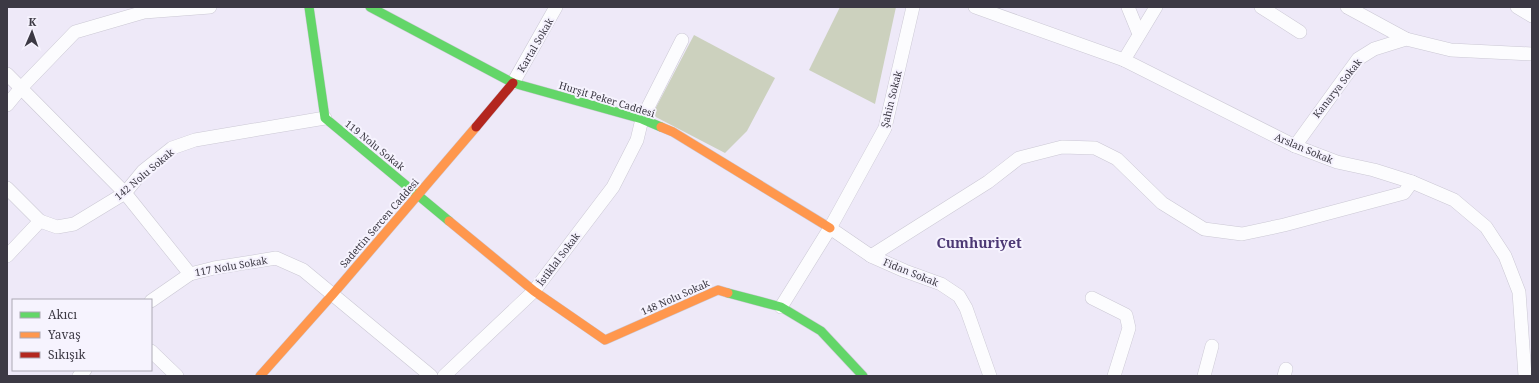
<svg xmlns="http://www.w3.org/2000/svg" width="1539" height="383" font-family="'Noto Serif',serif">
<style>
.green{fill:#ccd1be}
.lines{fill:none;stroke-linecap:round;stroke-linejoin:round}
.street-casing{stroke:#cbc8d4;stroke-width:14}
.fast-casing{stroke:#cbc8d4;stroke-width:10}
.slow-casing{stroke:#cbc8d4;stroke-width:10}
.jam-casing{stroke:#cbc8d4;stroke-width:10}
.street{stroke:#fcfcfe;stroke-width:13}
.fast{stroke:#63d668;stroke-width:9}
.slow{stroke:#ff974d;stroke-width:9}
.jam{stroke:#b3261e;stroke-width:9}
.labels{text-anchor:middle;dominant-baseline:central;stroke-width:4;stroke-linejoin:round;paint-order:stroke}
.street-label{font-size:10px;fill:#3c3944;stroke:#f6f3fe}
.district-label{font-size:14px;font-weight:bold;fill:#4d3975;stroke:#f6f3fe}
</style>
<rect width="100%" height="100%" fill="#eee9f8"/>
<g class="green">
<path d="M840 7H896L875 104 809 70Z"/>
<path d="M694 35 775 78 747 131 725 153 652 115Z"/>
</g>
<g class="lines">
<g class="street-casing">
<g id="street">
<path d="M975 7 1124 60 1295 146 1337 162 1374 170 1412 182 1454 200 1486 227 1505 256 1519 292 1525 376"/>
<path d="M1128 7 1139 34"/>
<path d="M1261 7 1300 32"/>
<path d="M1347 7 1406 39"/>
<path d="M1517 7 1532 16"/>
<path d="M1124 60 1156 7"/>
<path d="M7 74 125 193 190 274 214 268 276 258 303 270 431 376"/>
<path d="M513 83 556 7"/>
<path d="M7 105 21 88 75 32 144 12 210 7"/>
<path d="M1295 146 1358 59 1374 49 1406 39 1451 50 1532 54"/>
<path d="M7 188 40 221"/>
<path d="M830 228 871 256 905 271 941 284 959 296 966 308 990 376"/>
<path d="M7 256 40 221 57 227 74 224 125 193 143 171 172 148 195 140 325 118"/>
<path d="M871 256 988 182 1019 158 1062 147 1095 148 1117 159 1162 203 1204 229 1242 234 1284 225 1404 193 1412 182"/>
<path d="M1092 298 1126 315 1129 328 1114 376"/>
<path d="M151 301 190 274"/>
<path d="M781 307 830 228 885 128 913 7"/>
<path d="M151 351 177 376"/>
<path d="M79 376 85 370"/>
<path d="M444 376 534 291 613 187 637 140 642 119 682 40"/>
<path d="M1204 376 1212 346"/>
<path d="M1284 376 1286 369"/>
</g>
</g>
<g class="fast-casing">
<g id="fast">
<path d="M309 7 325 118 449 221"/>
<path d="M370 7 513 83 642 119 661 127"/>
<path d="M728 293 781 307 821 331 863 376"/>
</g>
</g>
<g class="slow-casing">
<g id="slow">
<path d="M661 127 673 132 830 228"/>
<path d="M449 221 534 291 605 340 718 290 728 293"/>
<path d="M260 376 333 294 476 127"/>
</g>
</g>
<g class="jam-casing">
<path id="jam" d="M476 127 513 83"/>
</g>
<use href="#street" class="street"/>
<use href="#fast" class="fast"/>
<use href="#slow" class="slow"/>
<use href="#jam" class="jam"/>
</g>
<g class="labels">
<g class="street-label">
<text transform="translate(535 45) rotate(-60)">Kartal Sokak</text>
<text transform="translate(1337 88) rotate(-52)">Kanarya Sokak</text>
<text transform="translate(607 99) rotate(17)">Hurşit Peker Caddesi</text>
<text transform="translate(891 99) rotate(-76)">Şahin Sokak</text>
<text transform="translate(375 145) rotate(39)">119 Nolu Sokak</text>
<text transform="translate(1304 148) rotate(23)">Arslan Sokak</text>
<text transform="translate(144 174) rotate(-40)">142 Nolu Sokak</text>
<text transform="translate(379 223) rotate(-49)">Sadettin Sercen Caddesi</text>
<text transform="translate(558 259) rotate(-53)">İstiklal Sokak</text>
<text transform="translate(231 266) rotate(-10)">117 Nolu Sokak</text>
<text transform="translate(911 272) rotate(22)">Fidan Sokak</text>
<text transform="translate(675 297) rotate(-24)">148 Nolu Sokak</text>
</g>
<g class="district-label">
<text x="979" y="242">Cumhuriyet</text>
</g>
</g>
<rect width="1539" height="383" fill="none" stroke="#3c3944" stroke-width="16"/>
<rect x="12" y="299" width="140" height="72" fill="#f6f3fe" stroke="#aca9b4"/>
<rect x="20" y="312" width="20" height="6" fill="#63d668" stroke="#aca9b4"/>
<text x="48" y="319" font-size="12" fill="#3c3944">Akıcı</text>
<rect x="20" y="332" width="20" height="6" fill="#ff974d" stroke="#aca9b4"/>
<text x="48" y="339" font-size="12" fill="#3c3944">Yavaş</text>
<rect x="20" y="352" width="20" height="6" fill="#b3261e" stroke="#aca9b4"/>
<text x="48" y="359" font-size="12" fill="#3c3944">Sıkışık</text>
<g transform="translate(32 32) rotate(2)" stroke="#f6f3fe" stroke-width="3" paint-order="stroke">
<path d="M0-3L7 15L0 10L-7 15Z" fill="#3c3944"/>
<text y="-6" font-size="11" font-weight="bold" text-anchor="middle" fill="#3c3944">K</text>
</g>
</svg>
